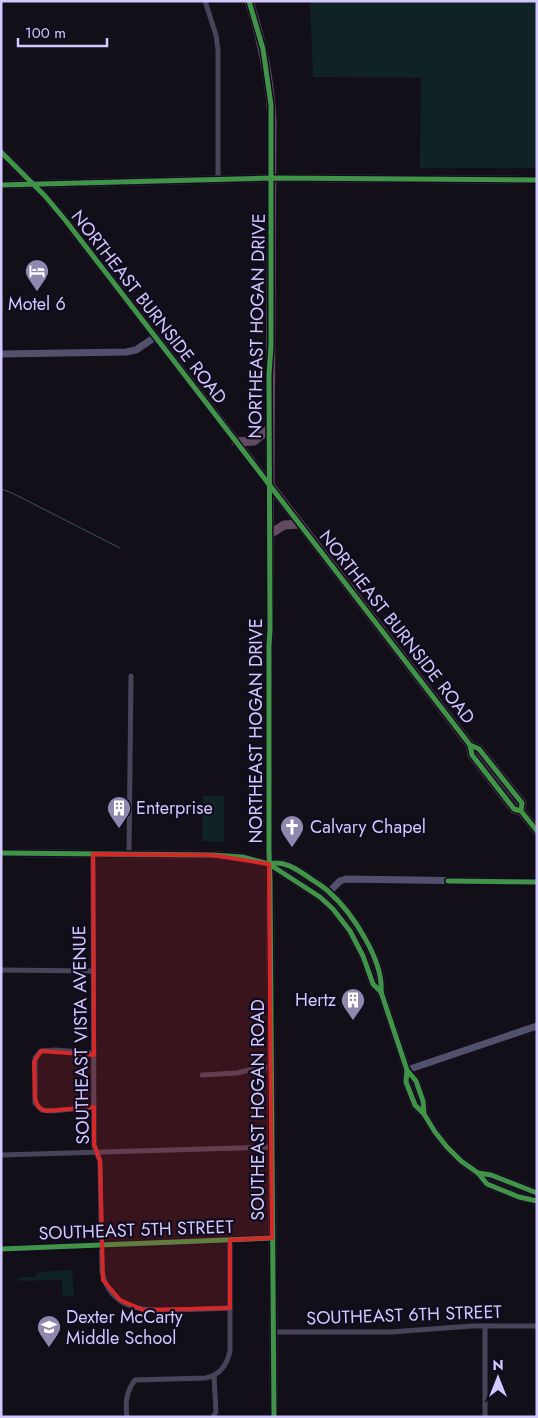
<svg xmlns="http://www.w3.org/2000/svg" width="538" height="1418" font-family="Jost,sans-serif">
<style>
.green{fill:#0f2325}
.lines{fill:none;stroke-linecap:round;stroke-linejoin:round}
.street{stroke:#47445a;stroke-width:5}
.secondary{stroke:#53506d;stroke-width:7}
.primary{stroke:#5b4c6c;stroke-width:8}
.highway{stroke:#634a61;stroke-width:9}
.tram{stroke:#405163;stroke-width:1}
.cycleway-casing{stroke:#100b1d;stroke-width:8}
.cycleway{stroke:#419447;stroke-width:5}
.marked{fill:#d62828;fill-opacity:0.2;stroke:#d62828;stroke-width:4;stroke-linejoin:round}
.labels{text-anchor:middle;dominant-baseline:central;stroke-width:4.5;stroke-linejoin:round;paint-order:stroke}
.poi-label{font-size:18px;fill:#d2c7ff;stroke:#100b1d;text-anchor:start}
.street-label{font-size:18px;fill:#d2c7ff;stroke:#100b1d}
</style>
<rect width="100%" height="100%" fill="#120f19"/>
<g class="green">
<path d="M310 1H537V168H420L421 78 313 77Z"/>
<path d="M203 796H224V842L202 841Z"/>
<path d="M72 1270 74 1296H63L62 1280 19 1281V1277H33L40 1272Z"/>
</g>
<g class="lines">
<g class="street">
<path d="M205 1 216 35 218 50V179"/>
<path d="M93 854 94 1145 100 1161 102 1272C111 1312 146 1311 180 1310 196 1309 213 1309 230 1308"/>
<path d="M129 854 131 676"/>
<path d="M1 970 92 971"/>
<path d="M94 1053 55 1050 41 1051 35 1058V1103L42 1110 52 1111 94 1107"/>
<path d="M202 1075 237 1073 253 1069 271 1067"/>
<path d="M1 1155 272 1147"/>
<path d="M1 1249 272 1238"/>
<path d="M485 1326V1417"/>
<path d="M273 1332H391L472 1326H537"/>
<path d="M127 1417C125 1403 126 1392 135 1380L206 1378C220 1375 227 1365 230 1351V1240"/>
<path d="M213 1417 216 1412 214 1376"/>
</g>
<g class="secondary">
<path d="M1 354 126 352 136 350 155 337"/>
<path d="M329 892 340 881 346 879 537 882"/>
<path d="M407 1070 537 1026"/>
</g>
<g class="primary">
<path d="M1 152 45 196 66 221 270 485V629L269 646V851L270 879 274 1417"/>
<path d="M1 185 272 178 537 180"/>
<path d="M1 853 212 855 242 857 269 864 320 897 333 909 350 931 363 956 373 984 381 992"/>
<path d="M269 864C285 860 298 870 311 879 317 883 324 887 329 892 352 912 384 961 381 992L407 1070 416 1081 423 1101 424 1114"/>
<path d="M407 1070 406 1082 415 1105 424 1114 435 1132 447 1147 461 1161 478 1173 487 1184 519 1197 537 1201"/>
<path d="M478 1173 491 1175 537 1193"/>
</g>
<g class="highway">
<path d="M249 1C262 40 270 79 272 121L270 485 470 745 472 755 514 809 521 811 537 831"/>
<path d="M236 442 254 441 269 429"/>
<path d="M270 534 284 525 299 524"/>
<path d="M470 745 479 749 522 803 521 811"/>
</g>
<path class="tram" d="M1 489 12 493 120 548"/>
<g class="cycleway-casing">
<g id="cycleway">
<path d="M249 1 263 49 271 105V345L269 375 270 629 269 646V851L270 879 274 1417"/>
<path d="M1 152 45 196 66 221 470 745 472 755 514 809 521 811 537 831"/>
<path d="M1 185 272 178 537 180"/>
<path d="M470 745 479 749 522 803 521 811"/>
<path d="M1 853 212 855 242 857 269 864 320 897 333 909 350 931 363 956 373 984 381 992"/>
<path d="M269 864C285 860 298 870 311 879 317 883 324 887 329 892 352 912 384 961 381 992L407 1070 416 1081 423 1101 424 1114"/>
<path d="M448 881 537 882"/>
<path d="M407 1070 406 1082 415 1105 424 1114 435 1132 447 1147 461 1161 478 1173 487 1184 519 1197 537 1201"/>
<path d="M478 1173 491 1175 537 1193"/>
<path d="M1 1249 272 1238"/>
</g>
</g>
<use href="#cycleway" class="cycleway"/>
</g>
<path class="marked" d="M93 854 212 855 269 864 272 1238 230 1240V1308L143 1310 120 1300 103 1280 100 1161 94 1145V1107L46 1111 39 1108 35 1099 34 1062 41 1051 94 1055Z"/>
<defs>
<g id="hotel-pin" transform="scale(1.25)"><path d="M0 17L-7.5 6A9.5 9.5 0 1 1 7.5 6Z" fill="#8f87ae" stroke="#100b1d"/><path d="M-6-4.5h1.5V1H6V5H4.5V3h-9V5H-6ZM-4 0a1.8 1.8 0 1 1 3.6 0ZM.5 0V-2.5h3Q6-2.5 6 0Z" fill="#fff"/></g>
<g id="building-pin" transform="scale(1.25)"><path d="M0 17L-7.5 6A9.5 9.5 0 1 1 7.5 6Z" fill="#8f87ae" stroke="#100b1d"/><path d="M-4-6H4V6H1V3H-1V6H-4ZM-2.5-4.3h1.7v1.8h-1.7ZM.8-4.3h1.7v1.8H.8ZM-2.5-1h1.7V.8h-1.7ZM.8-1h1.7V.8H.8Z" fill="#fff"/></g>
<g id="church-pin" transform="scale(1.25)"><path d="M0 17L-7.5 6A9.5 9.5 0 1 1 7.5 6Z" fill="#8f87ae" stroke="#100b1d"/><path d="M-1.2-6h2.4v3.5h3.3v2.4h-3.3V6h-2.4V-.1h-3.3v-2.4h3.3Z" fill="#fff"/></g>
<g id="school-pin" transform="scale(1.25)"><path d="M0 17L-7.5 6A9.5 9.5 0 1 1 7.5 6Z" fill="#8f87ae" stroke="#100b1d"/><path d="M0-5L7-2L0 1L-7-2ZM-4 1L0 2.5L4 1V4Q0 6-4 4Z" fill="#fff"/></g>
</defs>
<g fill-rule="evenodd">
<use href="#hotel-pin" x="37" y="271"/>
<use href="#building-pin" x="119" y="808"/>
<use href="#church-pin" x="292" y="827"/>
<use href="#building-pin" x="353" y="1000"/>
<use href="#school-pin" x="49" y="1327"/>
</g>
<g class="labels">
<g class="poi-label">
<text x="37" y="304" text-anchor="middle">Motel 6</text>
<text x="136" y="808">Enterprise</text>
<text x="310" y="827">Calvary Chapel</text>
<text x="336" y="1000" text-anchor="end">Hertz</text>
<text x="66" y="1317">Dexter McCarty<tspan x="66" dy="21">Middle School</tspan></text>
</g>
<g class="street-label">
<text transform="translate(149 307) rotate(52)">NORTHEAST BURNSIDE ROAD</text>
<text transform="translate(257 326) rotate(-89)">NORTHEAST HOGAN DRIVE</text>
<text transform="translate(397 627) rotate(52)">NORTHEAST BURNSIDE ROAD</text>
<text transform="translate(256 731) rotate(-90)">NORTHEAST HOGAN DRIVE</text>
<text transform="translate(81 1035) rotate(-91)">SOUTHEAST VISTA AVENUE</text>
<text transform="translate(258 1110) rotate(-90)">SOUTHEAST HOGAN ROAD</text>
<text transform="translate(136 1230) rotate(-2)">SOUTHEAST 5TH STREET</text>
<text transform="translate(404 1315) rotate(-2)">SOUTHEAST 6TH STREET</text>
</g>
</g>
<rect width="538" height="1418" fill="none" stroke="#d2c7ff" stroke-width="5"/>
<g transform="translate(498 1378)" stroke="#100b1d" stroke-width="4" paint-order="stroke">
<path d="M0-4L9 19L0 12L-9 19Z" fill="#d2c7ff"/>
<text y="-8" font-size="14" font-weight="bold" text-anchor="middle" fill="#d2c7ff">N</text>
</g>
<path d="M18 38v8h89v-8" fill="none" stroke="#d2c7ff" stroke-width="2.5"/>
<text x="25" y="38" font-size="15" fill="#d2c7ff" stroke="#100b1d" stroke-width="4" paint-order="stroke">100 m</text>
</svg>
